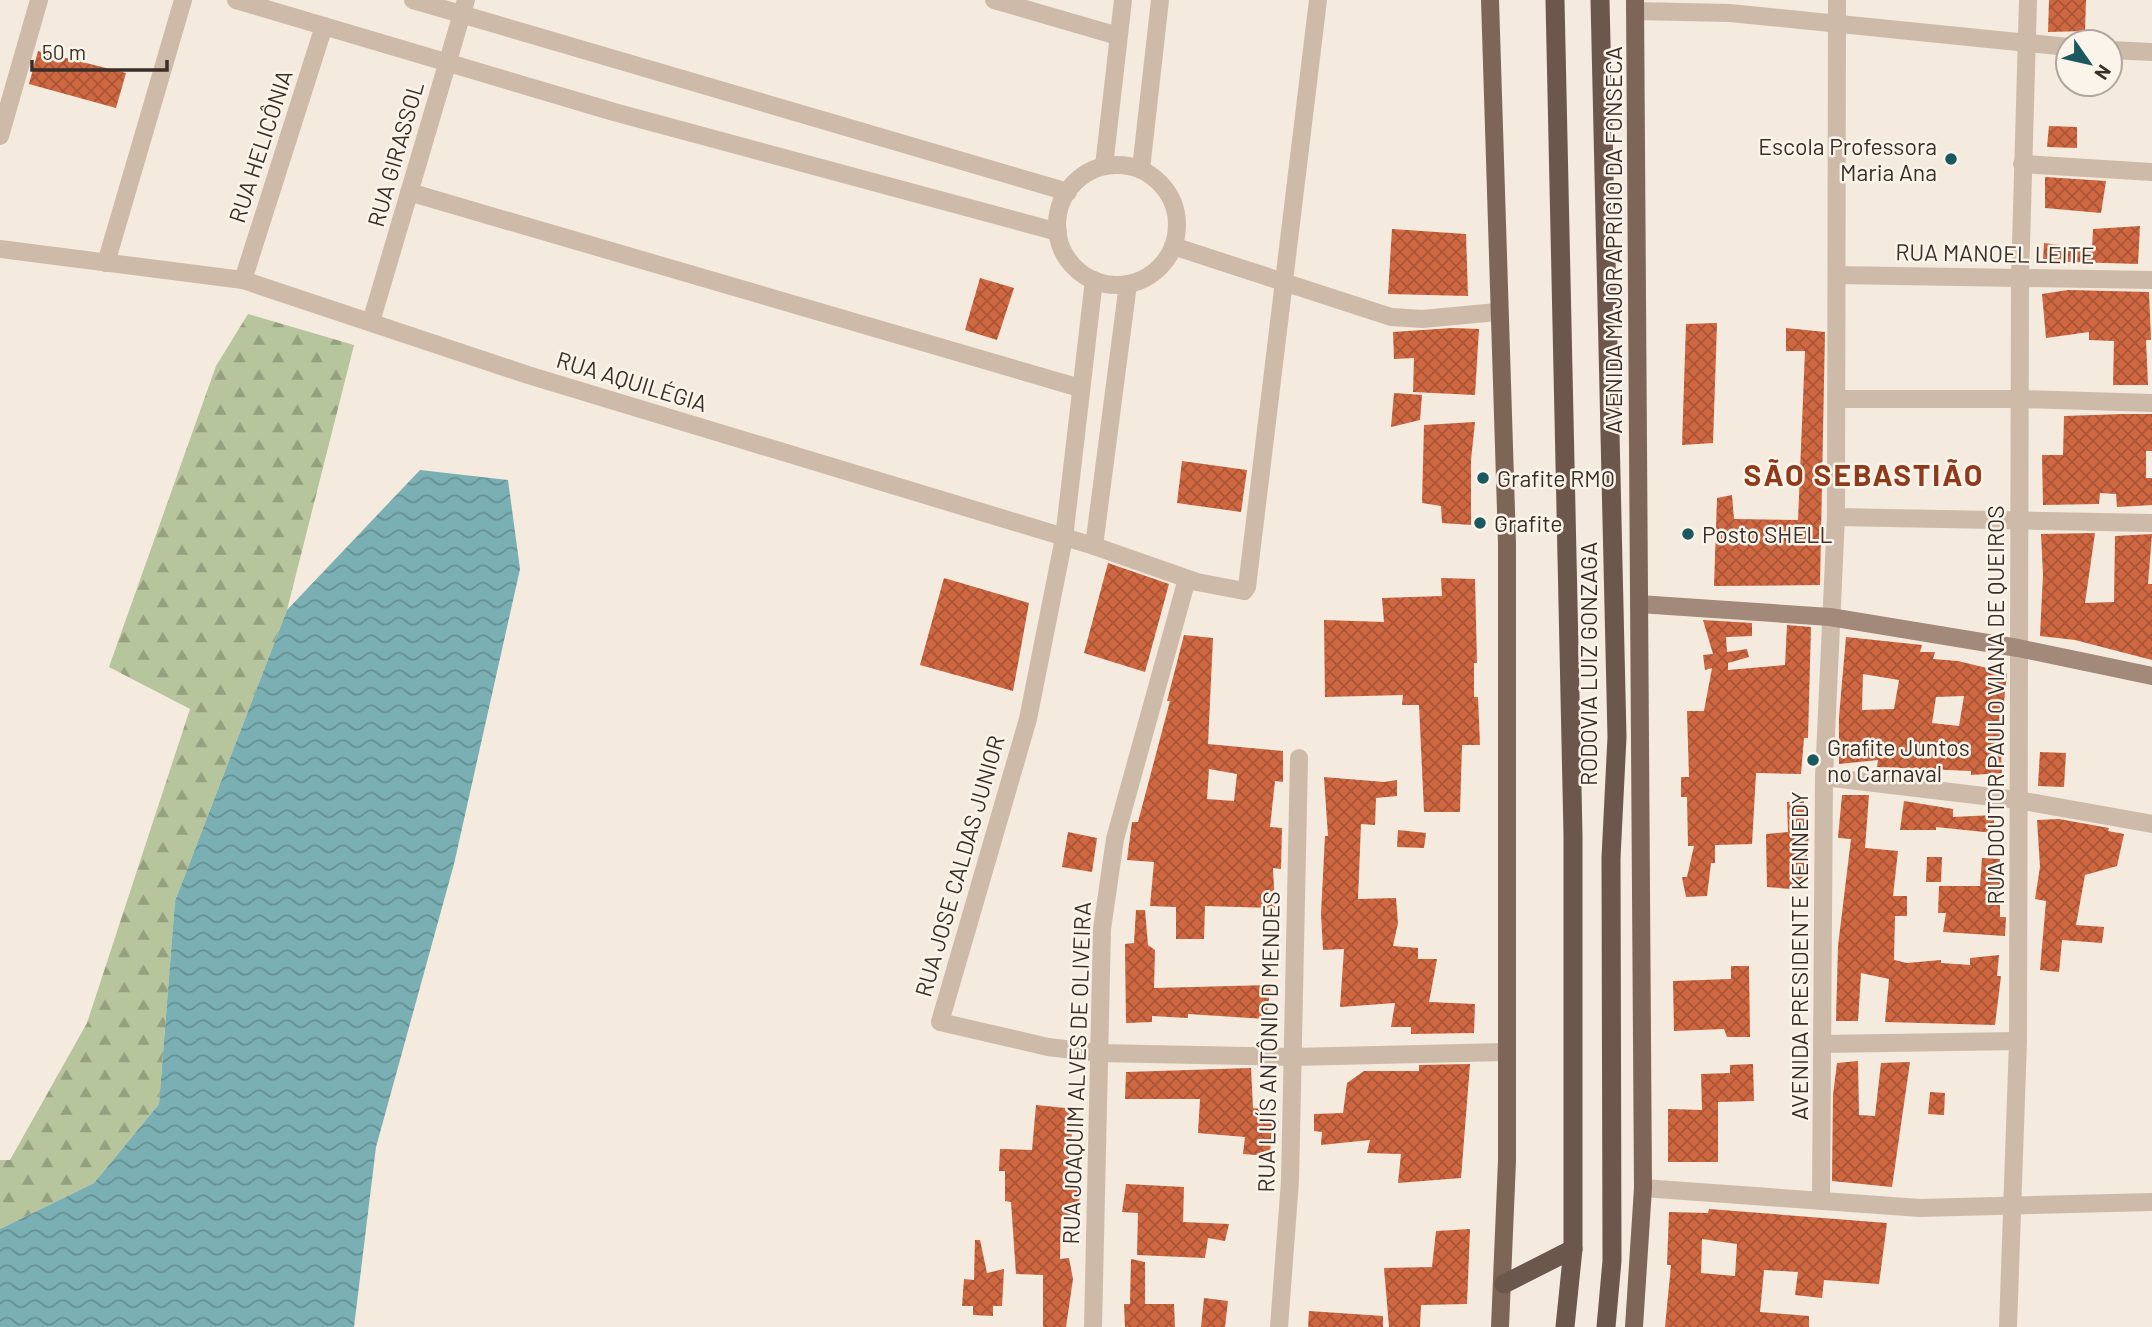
<svg xmlns="http://www.w3.org/2000/svg" width="2152" height="1327" font-family="Barlow,sans-serif">
<style>
.forest{fill:url(#forest-firs)}
.water{fill:url(#water-waves)}
.building{fill:url(#building-cross-hatch);fill-rule:evenodd}
.lines{fill:none;stroke-linecap:round;stroke-linejoin:round}
.minor{stroke:#cebaa8;stroke-width:18}
.secondary{stroke:#a28979;stroke-width:18}
.primary{stroke:#7d6658;stroke-width:18}
.trunk{stroke:#6c574c;stroke-width:19}
.poi-dot{fill:#1a595f;stroke:#fbf4ea;stroke-width:2.5}
.labels{text-anchor:middle;dominant-baseline:central;stroke-width:5;stroke-linejoin:round;paint-order:stroke}
.street-label{font-size:23px;fill:#3a2e29;stroke:#fbf4ea}
.poi-label{font-size:23px;fill:#3a2e29;stroke:#fbf4ea;text-anchor:start}
.district-label{font-size:30px;font-weight:bold;letter-spacing:2px;fill:#8f3a1b;stroke:#fbf4ea}
</style>
<defs>
<pattern id="forest-firs" width="22" height="20" patternUnits="userSpaceOnUse" patternTransform="scale(1.75)"><rect width="22" height="20" fill="#b6c59c"/><path d="M5 1l3.5 6h-7zM16 11l3.5 6h-7z" fill="#95a07f"/></pattern>
<pattern id="water-waves" width="16" height="10" patternUnits="userSpaceOnUse" patternTransform="scale(1.75)"><rect width="16" height="10" fill="#7ab0b4"/><path d="M0 5q4-4 8 0t8 0" fill="none" stroke="#659092"/></pattern>
<pattern id="building-cross-hatch" width="8" height="8" patternUnits="userSpaceOnUse" patternTransform="scale(1.75)"><rect width="8" height="8" fill="#cf6741"/><path d="M0 0l8 8M0 8l8-8" fill="none" stroke="#a95536"/></pattern>
</defs>
<rect width="100%" height="100%" fill="#f4eadd"/>
<path class="forest" d="M248 314 354 345 287 610 175 901 159 1104 94 1183 0 1229V1160H10L87 1023 190 709 109 667 216 366Z"/>
<path class="water" d="M420 470 508 480 520 569 454 864 376 1147 354 1327H0V1229L94 1183 159 1104 175 901 287 610Z"/>
<g class="building">
<path d="M2049 0H2086L2085 31 2048 32Z"/>
<path d="M38 51 126 73 116 108 29 84Z"/>
<path d="M2049 126 2077 127V148L2047 147Z"/>
<path d="M2045 177 2106 181 2101 213 2045 208Z"/>
<path d="M2140 226 2138 264 2043 261 2044 243 2092 249 2093 229Z"/>
<path d="M1392 229 1466 234 1468 296 1388 294Z"/>
<path d="M980 278 1014 288 997 340 965 330Z"/>
<path d="M2068 290 2149 292 2151 340H2146L2148 385H2113L2114 341 2089 340V332L2046 338 2042 294Z"/>
<path d="M1717 323 1713 443 1682 445 1686 324Z"/>
<path d="M1452 328 1479 329 1475 395 1413 392 1414 358 1394 359 1393 332Z"/>
<path d="M1786 328 1825 332 1820 585 1714 586 1717 498 1732 495 1734 519 1798 520 1805 351H1786Z"/>
<path d="M1394 393 1422 395 1420 420 1391 427Z"/>
<path d="M2124 414H2152V451H2146V478H2152V505L2117 507 2116 494 2100 493 2099 504 2043 505 2042 455H2063L2064 416Z"/>
<path d="M1475 422 1471 460V525L1442 523 1441 506 1422 503 1424 425Z"/>
<path d="M1182 461 1247 470 1241 512 1177 503Z"/>
<path d="M2095 533 2085 603 2114 602 2115 536 2152 534 2148 584H2152V660L2075 640 2040 636 2043 575 2041 534Z"/>
<path d="M1108 563 1169 584 1145 672 1084 653Z"/>
<path d="M944 578 1029 603 1013 691 920 665Z"/>
<path d="M1441 578 1475 579 1477 663H1474V697H1478L1480 745H1462L1460 812H1424L1419 705H1402L1403 695 1325 697 1324 620 1384 622 1382 598 1442 596Z"/>
<path d="M1703 620 1752 623V636L1726 637 1727 652 1747 649 1749 657 1728 663V670L1785 665 1787 625 1811 627 1808 738H1804L1801 774 1756 773 1752 844 1715 845V863H1711L1707 896 1686 897 1682 877H1687L1694 846H1688L1687 797H1681V777H1689L1687 711H1704L1712 668 1705 670 1703 655 1713 654Z"/>
<path d="M1184 635 1213 638 1208 744 1283 751V782L1275 781 1270 827 1282 828 1281 869 1273 868 1275 908 1205 906 1204 939H1176V907L1150 906 1154 862 1127 860 1132 822H1138L1170 701H1167ZM1209 769 1237 774 1234 801 1207 799Z"/>
<path d="M1846 637 1922 645 1920 652H1935L1933 659 1958 661 2007 673 2003 712H1999L2002 773 1971 775V771L1877 767 1878 760 1839 764V717ZM1863 674 1899 680 1894 709 1862 710ZM1964 696 1959 726 1932 723 1936 697Z"/>
<path d="M2040 752 2066 753 2064 787 2038 786Z"/>
<path d="M1324 777 1384 782 1397 780V796L1376 798 1375 825 1361 824 1358 899 1396 898 1398 923 1393 946 1418 948V959H1437L1429 1002 1475 1004 1474 1033 1411 1034V1027H1391L1395 1003 1340 1007 1344 949 1323 950 1321 914 1325 836H1328Z"/>
<path d="M1842 795H1869L1865 848 1898 851 1893 896H1907V916H1895L1894 960 1907 963 1941 960V963L1970 965V958L1999 955 1997 976H2001L1995 1025 1885 1022 1889 979 1861 973 1858 1021H1836L1838 946 1851 839 1838 838Z"/>
<path d="M1804 800V831H1809L1804 890 1767 887 1766 834 1788 832 1787 802Z"/>
<path d="M1904 801 1953 809V817L1994 815V833L1936 827V830H1900Z"/>
<path d="M2059 819 2109 828 2108 831 2124 834 2117 866 2085 875 2076 925 2104 927 2102 943 2062 940 2059 972 2040 970 2046 901 2035 899 2040 867 2037 820Z"/>
<path d="M1398 830 1426 833 1424 848 1397 847Z"/>
<path d="M1068 832 1097 838 1092 872 1062 867Z"/>
<path d="M1927 857H1942L1941 882H1926Z"/>
<path d="M1982 858 2000 859V917H2006L2005 936 1943 932 1946 913H1938L1939 886H1980Z"/>
<path d="M1136 910H1145L1148 945 1155 950 1154 988 1271 985 1266 1019 1188 1014V1018L1152 1016V1022L1126 1023 1125 944 1134 943Z"/>
<path d="M1731 966H1749L1750 1037H1727L1724 1029 1674 1031 1673 981 1731 979Z"/>
<path d="M1858 1061 1859 1115 1875 1116 1881 1063 1910 1062 1892 1187 1832 1181 1833 1095 1837 1063Z"/>
<path d="M1470 1064 1461 1178 1398 1183 1401 1154 1367 1153 1370 1140 1321 1145 1322 1132 1314 1131V1114L1343 1113 1347 1083 1364 1071H1419V1065Z"/>
<path d="M1753 1064 1754 1101 1718 1102V1162H1668V1109L1702 1110 1701 1074 1730 1073V1065Z"/>
<path d="M1251 1068 1253 1108 1273 1110 1270 1156 1243 1154 1245 1137 1198 1133 1200 1099H1125L1126 1072Z"/>
<path d="M1930 1092 1945 1093 1944 1115 1928 1114Z"/>
<path d="M1036 1105 1075 1109 1066 1183 1081 1185 1077 1219 1061 1217 1060 1259 1069 1258 1073 1279 1066 1327H1043V1275L1016 1274 1011 1202 1005 1201V1171H999L1000 1149 1032 1150Z"/>
<path d="M1126 1184 1184 1187 1183 1222 1229 1224 1225 1241 1208 1238 1205 1258 1137 1255 1138 1213 1122 1212Z"/>
<path d="M1709 1209 1887 1223 1879 1284 1824 1280 1822 1298 1795 1295 1798 1272 1764 1270 1760 1312 1809 1316V1327H1665L1671 1265H1667L1669 1212 1708 1213ZM1702 1239 1737 1244 1735 1276 1701 1273Z"/>
<path d="M1470 1229 1467 1304 1421 1305 1420 1327H1389L1384 1268 1432 1267 1436 1231Z"/>
<path d="M975 1240H980L987 1273 1004 1269 1002 1306H993V1316L973 1315V1306H962L964 1279 974 1280Z"/>
<path d="M1131 1259 1145 1262V1304H1174L1175 1327H1125L1124 1304H1130Z"/>
<path d="M1204 1298 1228 1301 1225 1327H1201Z"/>
<path d="M1309 1311 1383 1316V1327H1308Z"/>
</g>
<g class="lines">
<g class="minor">
<path d="M236 0 614 112 1058 232"/>
<path d="M413 0 1068 192"/>
<path d="M994 0 1118 36"/>
<path d="M1635 11 1730 13 2068 47"/>
<path d="M2110 50 2152 52"/>
<path d="M0 136 39 0"/>
<path d="M2022 164 2152 172"/>
<circle cx="1117" cy="225" r="60"/>
<path d="M1104 166 1123 0"/>
<path d="M1141 169 1160 0"/>
<path d="M409 192 1080 388"/>
<path d="M1173 246 1391 317 1422 319 1497 312"/>
<path d="M0 249 243 280 528 375 1094 546 1197 582 1244 591 1247 587 1318 0"/>
<path d="M106 263 183 0"/>
<path d="M1837 275 2152 280"/>
<path d="M243 280 324 26"/>
<path d="M1094 280 1064 538 1028 719 940 1022 1048 1047 1099 1053 1293 1057 1505 1052"/>
<path d="M371 322 466 0"/>
<path d="M1838 399H2020L2152 403"/>
<path d="M1836 517 2152 523"/>
<path d="M1094 546 1128 284"/>
<path d="M1824 777 2018 800 2152 824"/>
<path d="M1822 1044 2018 1041"/>
<path d="M1643 1188 1920 1208 2152 1202"/>
<path d="M1821 1199 1824 777 1836 517 1837 0"/>
<path d="M1093 1327 1102 929 1115 839 1187 579"/>
<path d="M1279 1327 1290 1181 1299 758"/>
<path d="M2008 1327 2018 1041 2020 279 2028 0"/>
</g>
<path class="secondary" d="M1639 604 1830 617 2018 648 2152 676"/>
<g class="primary">
<path d="M1490 0 1507 543V1161L1500 1327"/>
<path d="M1634 1327 1643 1188 1635 0"/>
</g>
<g class="trunk">
<path d="M1555 0 1573 835V1249L1565 1327"/>
<path d="M1600 0 1617 737 1611 858 1612 1261 1606 1327"/>
<path d="M1504 1284 1573 1249"/>
</g>
</g>
<g class="poi-dot">
<circle cx="1951" cy="159" r="7"/>
<circle cx="1483" cy="478" r="7"/>
<circle cx="1480" cy="523" r="7"/>
<circle cx="1688" cy="534" r="7"/>
<circle cx="1813" cy="760" r="7"/>
</g>
<g class="labels">
<g class="street-label">
<text transform="translate(260 146) rotate(-72)">RUA HELICÔNIA</text>
<text transform="translate(395 154) rotate(-74)">RUA GIRASSOL</text>
<text transform="translate(1613 240) rotate(-90)">AVENIDA MAJOR APRIGIO DA FONSECA</text>
<text transform="translate(1995 253) rotate(1)">RUA MANOEL LEITE</text>
<text transform="translate(632 381) rotate(17)">RUA AQUILÉGIA</text>
<text transform="translate(1588 664) rotate(-90)">RODOVIA LUIZ GONZAGA</text>
<text transform="translate(1995 705) rotate(-90)">RUA DOUTOR PAULO VIANA DE QUEIROS</text>
<text transform="translate(959 866) rotate(-74)">RUA JOSE CALDAS JUNIOR</text>
<text transform="translate(1799 956) rotate(-90)">AVENIDA PRESIDENTE KENNEDY</text>
<text transform="translate(1268 1042) rotate(-89)">RUA LUÍS ANTÔNIO D MENDES</text>
<text transform="translate(1076 1073) rotate(-88)">RUA JOAQUIM ALVES DE OLIVEIRA</text>
</g>
<g class="poi-label">
<text x="1937" y="146" text-anchor="end">Escola Professora<tspan x="1937" dy="26">Maria Ana</tspan></text>
<text x="1497" y="478">Grafite RMO</text>
<text x="1494" y="523">Grafite</text>
<text x="1702" y="534">Posto SHELL</text>
<text x="1827" y="747">Grafite Juntos<tspan x="1827" dy="26">no Carnaval</tspan></text>
</g>
<g class="district-label">
<text x="1864" y="474">SÃO SEBASTIÃO</text>
</g>
</g>
<g transform="translate(2089 63) rotate(124)"><circle r="33" fill="#fbf4ea" stroke="#aea59d" stroke-width="2"/>
<path d="M0-5L12 26L0 18L-12 26Z" fill="#1a595f"/>
<text y="-10" font-size="19" font-weight="bold" text-anchor="middle" fill="#3a2e29">N</text>
</g>
<path d="M32 60v10h135v-10" fill="none" stroke="#3a2e29" stroke-width="3.5"/>
<text x="42" y="60" font-size="21" fill="#3a2e29" stroke="#fbf4ea" stroke-width="5" paint-order="stroke">50 m</text>
</svg>
